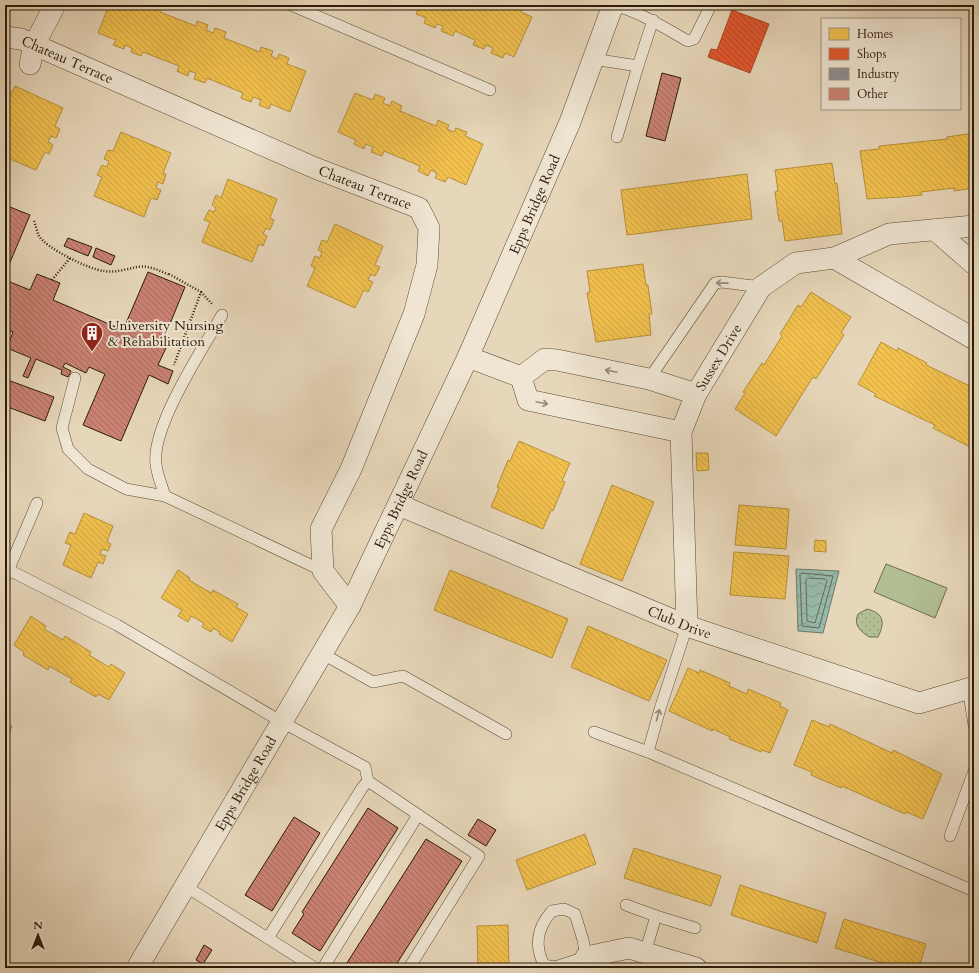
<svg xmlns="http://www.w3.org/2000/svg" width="979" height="973" font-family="Cardo,serif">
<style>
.green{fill:url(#green-dots);stroke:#6e6d4e}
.pitch{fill:#b1bf93;stroke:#6e6d4e}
.water{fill:url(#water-waves);stroke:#6c7a6a}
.homes{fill:url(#homes-back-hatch);stroke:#b68f3a}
.shops{fill:url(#shops-back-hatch);stroke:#ac4523}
.industry{fill:url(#industry-back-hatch);stroke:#706b69}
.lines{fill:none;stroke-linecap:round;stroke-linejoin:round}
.shore{stroke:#626a5a;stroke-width:1}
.building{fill:url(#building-back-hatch);stroke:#2b1b0a}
.service-casing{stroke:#5a4a36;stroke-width:12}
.minor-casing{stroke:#5a4a36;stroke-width:22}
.path{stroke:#2b1b0a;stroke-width:2.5;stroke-dasharray:1 2;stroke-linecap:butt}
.service{stroke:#efe5d2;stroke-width:11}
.minor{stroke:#efe5d2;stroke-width:21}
.oneway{stroke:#978a78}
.labels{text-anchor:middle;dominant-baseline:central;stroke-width:4;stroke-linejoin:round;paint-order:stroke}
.street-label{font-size:14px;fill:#2b1b0a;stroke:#efe5d2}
.poi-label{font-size:14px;fill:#2b1b0a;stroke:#efe5d2;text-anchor:start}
</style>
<defs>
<pattern id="green-dots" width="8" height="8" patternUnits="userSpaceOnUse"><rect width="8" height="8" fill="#b1bf93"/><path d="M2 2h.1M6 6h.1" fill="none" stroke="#98a47d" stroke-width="1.8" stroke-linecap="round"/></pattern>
<pattern id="water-waves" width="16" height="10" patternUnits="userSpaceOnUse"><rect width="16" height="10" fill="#98baaa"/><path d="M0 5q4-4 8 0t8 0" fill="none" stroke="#839f91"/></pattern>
<pattern id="homes-back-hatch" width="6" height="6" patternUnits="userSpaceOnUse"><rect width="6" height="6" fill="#f2c14e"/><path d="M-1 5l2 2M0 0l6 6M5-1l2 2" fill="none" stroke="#d0a543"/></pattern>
<pattern id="shops-back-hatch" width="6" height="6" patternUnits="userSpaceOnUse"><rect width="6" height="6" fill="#e4572e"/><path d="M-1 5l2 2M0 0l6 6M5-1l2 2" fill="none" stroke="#b94725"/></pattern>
<pattern id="industry-back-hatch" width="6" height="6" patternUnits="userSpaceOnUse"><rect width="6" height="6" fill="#8d8d92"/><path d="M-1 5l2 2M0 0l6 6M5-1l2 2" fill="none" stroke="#737275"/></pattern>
<pattern id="building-back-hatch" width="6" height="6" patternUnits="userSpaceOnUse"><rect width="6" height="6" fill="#cb8273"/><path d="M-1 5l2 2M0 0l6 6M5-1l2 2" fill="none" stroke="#a56a5d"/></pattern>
</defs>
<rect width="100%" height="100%" fill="#e7d7ba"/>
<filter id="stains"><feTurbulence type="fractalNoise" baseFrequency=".005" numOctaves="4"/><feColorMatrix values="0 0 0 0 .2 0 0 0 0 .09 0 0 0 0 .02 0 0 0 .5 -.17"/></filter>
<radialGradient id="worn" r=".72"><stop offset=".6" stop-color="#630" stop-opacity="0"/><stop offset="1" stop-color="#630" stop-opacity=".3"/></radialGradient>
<path class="green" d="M867 609C884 613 885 623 878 637H869C861 631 853 626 858 614Z"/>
<path class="pitch" d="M886 564 947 588 935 618 874 592Z"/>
<path class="water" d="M796 569 839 571 823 633 798 631Z"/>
<g class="homes">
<path d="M109 5H145L149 7 150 5H159L162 6 160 12 196 26 197 21 208 25 206 30 213 33 215 28 226 32 224 38 260 52 261 47 273 51 271 56 277 59 279 54 289 58 287 64 306 71 290 112 271 104 269 109 259 105 261 100 253 97 251 102 241 98 243 93 207 78 205 83 194 79 196 73 189 71 188 76 177 71 179 66 143 52 141 56 131 52 132 48 125 45 124 49 113 45 116 40 98 33Z"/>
<path d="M419 5H506L512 8 513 5H518L523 7 521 12 532 17 514 57 505 53 503 58 491 53 493 48 486 45 484 49 473 45 475 40 455 31 453 36 441 31 443 26 437 24 435 28 424 23 426 18 416 14Z"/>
<path d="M15 86 63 108 55 126 60 129 56 138 51 136 48 142 53 145 49 154 45 152 36 170 5 157V105Z"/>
<path d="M355 93 373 100 375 94 385 98 383 103 390 106 392 101 402 106 400 111 436 126 438 120 449 125 447 129 454 132 456 128 467 132 465 136 483 144 466 185 448 177 445 182 435 178 437 173 431 170 428 176 418 171 420 166 384 151 382 156 371 152 373 147 366 144 364 149 354 144 356 140 338 132Z"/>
<path d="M121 132 171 153 163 173 166 174 163 184 158 182 156 188 161 190 157 200 151 198 144 217 94 196 102 177 97 175 102 165 107 167 109 161 104 159 108 150 113 151Z"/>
<path d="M974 133V188L954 191V188L921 192 922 195 901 197 867 199 860 151 879 149V146L947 139V137Z"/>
<path d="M832 163 835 184 837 183 842 234 785 241 782 221H779L775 192 778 191 775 170Z"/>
<path d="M747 174 752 219 627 235 621 190Z"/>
<path d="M228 179 277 199 270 218 274 220 270 230 266 228 263 234 267 236 263 246 259 244 252 262 202 242 210 222 204 220 209 210 214 212 216 208 212 205 216 195 221 198Z"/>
<path d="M335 224 383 246 375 265 380 267 375 276 371 274 368 280 373 282 368 292 364 290 355 308 307 286 315 268 311 266 315 256 320 258 322 252 318 250 322 240 327 242Z"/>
<path d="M643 264 646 285H648L652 314H649L651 335 596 342 587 293 590 292 587 271Z"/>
<path d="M811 292 851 317 841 333 844 335 816 379 813 377 776 436 735 409 745 393 743 392 762 363 764 365 782 336 780 334 798 305 801 307Z"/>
<path d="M881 342 897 351 898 348 927 363 926 365 974 388V449L933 428 935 425 874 396 876 394 858 384Z"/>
<path d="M519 441 570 463 562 481 565 482 553 511 551 510 543 529 491 507 499 488 497 487 508 460 510 461Z"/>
<path d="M696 453H708L709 470 697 471Z"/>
<path d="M612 485 654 502 622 581 580 564Z"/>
<path d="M739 505 789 509 786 549 735 545Z"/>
<path d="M84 513 113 526 107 542 111 544 108 551 102 549 100 554 106 556 103 564 98 562 91 578 63 565 71 545 65 543 70 532 75 534Z"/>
<path d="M815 540 826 541V552L814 551Z"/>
<path d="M734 552 789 556 785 599 730 595Z"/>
<path d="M178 570 190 578 189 580 211 593 213 590 238 604 236 607 248 614 232 642 219 634 220 632 213 628 211 632 202 627 204 623 191 616 188 622 178 616 182 610 161 598Z"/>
<path d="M450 570 568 619 552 658 434 610Z"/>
<path d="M31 616 46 626 44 629 63 640 65 636 91 652 89 655 109 667 111 664 125 673 109 700 98 694 96 697 70 682 72 679 49 666 48 670 23 655 24 652 14 645Z"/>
<path d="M588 626 667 660 649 701 571 667Z"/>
<path d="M688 668 699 673 700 670 730 683 729 686 747 694 748 689 781 703 780 706 788 710 770 753 762 750 761 752 729 739 730 737 713 729 712 731 669 711Z"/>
<path d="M812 720 829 727 830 724 892 753 893 750 942 774 923 819 906 812 905 814 842 786 841 788 811 775 812 772 794 765Z"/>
<path d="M5 723 12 726 5 743Z"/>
<path d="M585 834 596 864 527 890 516 860Z"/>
<path d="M5 846 8 847 7 886H5Z"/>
<path d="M634 848 721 876 711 906 624 878Z"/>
<path d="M740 885 826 913 817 943 731 915Z"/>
<path d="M844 919 926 944 919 968H899L835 948Z"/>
<path d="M508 925 509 968H478L477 926Z"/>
</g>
<path class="shops" d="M732 10 769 24 750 73 708 57 711 49 717 50Z"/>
<path class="industry" d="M959 5H974V12Z"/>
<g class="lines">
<g class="shore">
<path d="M802 573 833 576 819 628 802 626 800 575Z"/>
<path d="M808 578 825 579 827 581 815 623 807 621 806 580Z"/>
</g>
</g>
<g class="building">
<path d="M662 73 681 78 665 141 646 136Z"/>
<path d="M5 205 30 215 5 274Z"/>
<path d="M68 238 92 247 88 256 64 246Z"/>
<path d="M96 248 115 256 111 265 93 257Z"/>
<path d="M148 272 185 287 161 346 166 348 158 365 173 371 168 384 149 375 121 441 83 425 105 374 89 367 86 373 65 363 63 367 71 371 68 377 61 374 62 370 36 359 28 378 23 376 31 358 7 348 13 332 5 329V280L30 290 37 274 60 283 53 300 123 330Z"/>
<path d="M5 379 54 397 45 421 5 406Z"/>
<path d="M368 808 398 828 320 951 292 933 304 914 302 912Z"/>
<path d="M294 817 320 833 272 911 245 895Z"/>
<path d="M478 819 496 830 486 846 468 835Z"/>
<path d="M426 839 462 861 394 968H349L345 966Z"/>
<path d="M204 945 212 950 203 964 196 960Z"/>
</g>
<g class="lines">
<g class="service-casing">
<g id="service">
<path d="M291 5 490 90"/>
<path d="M613 5C640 12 663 27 688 41L694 39 711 5"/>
<path d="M593 59 638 66 653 20"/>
<path d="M617 137 638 66"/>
<path d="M222 315C203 348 151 427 156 464 157 475 162 486 165 496L323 571"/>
<path d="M75 378 62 428 68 449 88 469 126 489 165 496"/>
<path d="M649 379 715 283 722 282 761 287"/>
<path d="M5 568 117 625 282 722 365 767 368 781 479 856 409 968"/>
<path d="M5 578 37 503"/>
<path d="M321 653 373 682 403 676 506 734"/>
<path d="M968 688 974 725"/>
<path d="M594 732 648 752 974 891"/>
<path d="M648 752 660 709 687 626"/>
<path d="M950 836 974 771"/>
<path d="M185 886 315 968"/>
<path d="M626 905 656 916 645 953"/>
<path d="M564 909 575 914 583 940 586 957 555 967 544 965C534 945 537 928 552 911Z"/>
<path d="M656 916 695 928"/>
<path d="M268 938 362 788 368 781"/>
<path d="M5 967 8 968"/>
<path d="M323 968 418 815"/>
</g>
</g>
<g class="minor-casing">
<g id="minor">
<path id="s1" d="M5 37 21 39 315 168 419 208 429 228 427 265 414 314 351 469 321 529 323 571 350 606"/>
<path d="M30 64 34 45 55 5"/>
<path d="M935 230 974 264"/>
<path d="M834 258 974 339"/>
<path d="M468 357 521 377"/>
<path d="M681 432 528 400 521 377 545 359 557 360 649 379 696 394"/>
<path id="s2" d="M399 505 687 626 919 703 974 687"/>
<path id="s3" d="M687 626 681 432 696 394 761 287 796 263 834 258 889 234 974 226"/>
<path d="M586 957 629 948 696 968"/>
<path id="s4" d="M137 968 350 606 468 357 570 122 613 5"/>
</g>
</g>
<g class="path">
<path d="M34 221C36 226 37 232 39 236 46 248 90 270 104 271 115 273 127 269 137 267 149 265 160 271 170 275"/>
<path d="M169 274 201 292 174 365"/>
<path d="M52 280 70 258"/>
<path d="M201 292 213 305"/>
</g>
<use href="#service" class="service"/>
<use href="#minor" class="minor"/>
</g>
<defs><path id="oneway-shaft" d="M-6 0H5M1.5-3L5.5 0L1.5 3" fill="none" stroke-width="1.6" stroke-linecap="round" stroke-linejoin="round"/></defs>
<g class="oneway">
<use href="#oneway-shaft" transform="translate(722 283) rotate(-179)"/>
<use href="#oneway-shaft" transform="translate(611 371) rotate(-168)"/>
<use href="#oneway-shaft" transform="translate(542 403) rotate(12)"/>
<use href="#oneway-shaft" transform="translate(658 715) rotate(-75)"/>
</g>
<defs>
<g id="building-pin" transform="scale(1.15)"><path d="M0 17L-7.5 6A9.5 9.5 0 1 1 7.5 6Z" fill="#8f2418" stroke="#efe5d2"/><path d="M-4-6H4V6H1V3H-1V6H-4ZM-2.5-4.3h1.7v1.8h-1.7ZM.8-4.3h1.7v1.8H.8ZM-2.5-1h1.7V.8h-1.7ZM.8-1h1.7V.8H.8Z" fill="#fff"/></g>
</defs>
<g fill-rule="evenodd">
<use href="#building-pin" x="92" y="333"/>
</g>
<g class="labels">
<g class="street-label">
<text stroke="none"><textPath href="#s1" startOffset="67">Chateau Terrace</textPath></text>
<text stroke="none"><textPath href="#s1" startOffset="391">Chateau Terrace</textPath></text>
<text stroke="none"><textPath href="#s4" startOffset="862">Epps Bridge Road</textPath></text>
<text stroke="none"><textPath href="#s3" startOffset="278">Sussex Drive</textPath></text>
<text stroke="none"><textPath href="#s4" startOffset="538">Epps Bridge Road</textPath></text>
<text stroke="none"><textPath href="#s2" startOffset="304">Club Drive</textPath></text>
<text stroke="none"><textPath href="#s4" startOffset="214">Epps Bridge Road</textPath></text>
</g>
<g class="poi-label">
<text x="108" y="325">University Nursing<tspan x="108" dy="16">&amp; Rehabilitation</tspan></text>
</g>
</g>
<rect width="979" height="973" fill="none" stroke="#e7d7ba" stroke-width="20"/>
<rect x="6" y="6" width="967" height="961" fill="none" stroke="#2b1b0a" stroke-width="2"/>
<rect x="10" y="10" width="959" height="953" fill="none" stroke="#2b1b0a"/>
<rect x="821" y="18" width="140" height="92" fill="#efe5d2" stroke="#a19482"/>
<rect x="829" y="28" width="20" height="12" fill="#f2c14e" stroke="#a19482"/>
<text x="857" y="38" font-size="12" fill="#2b1b0a">Homes</text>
<rect x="829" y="48" width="20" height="12" fill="#e4572e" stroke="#a19482"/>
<text x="857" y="58" font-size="12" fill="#2b1b0a">Shops</text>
<rect x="829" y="68" width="20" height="12" fill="#8d8d92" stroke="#a19482"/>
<text x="857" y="78" font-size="12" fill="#2b1b0a">Industry</text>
<rect x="829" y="88" width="20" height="12" fill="#cb8273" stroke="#a19482"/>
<text x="857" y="98" font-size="12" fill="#2b1b0a">Other</text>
<g transform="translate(38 935)" stroke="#efe5d2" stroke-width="3" paint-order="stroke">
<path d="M0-3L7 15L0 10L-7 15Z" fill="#2b1b0a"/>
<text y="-6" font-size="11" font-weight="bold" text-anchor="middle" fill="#2b1b0a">N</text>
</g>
<rect width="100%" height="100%" filter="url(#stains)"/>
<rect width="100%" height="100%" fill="url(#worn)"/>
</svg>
